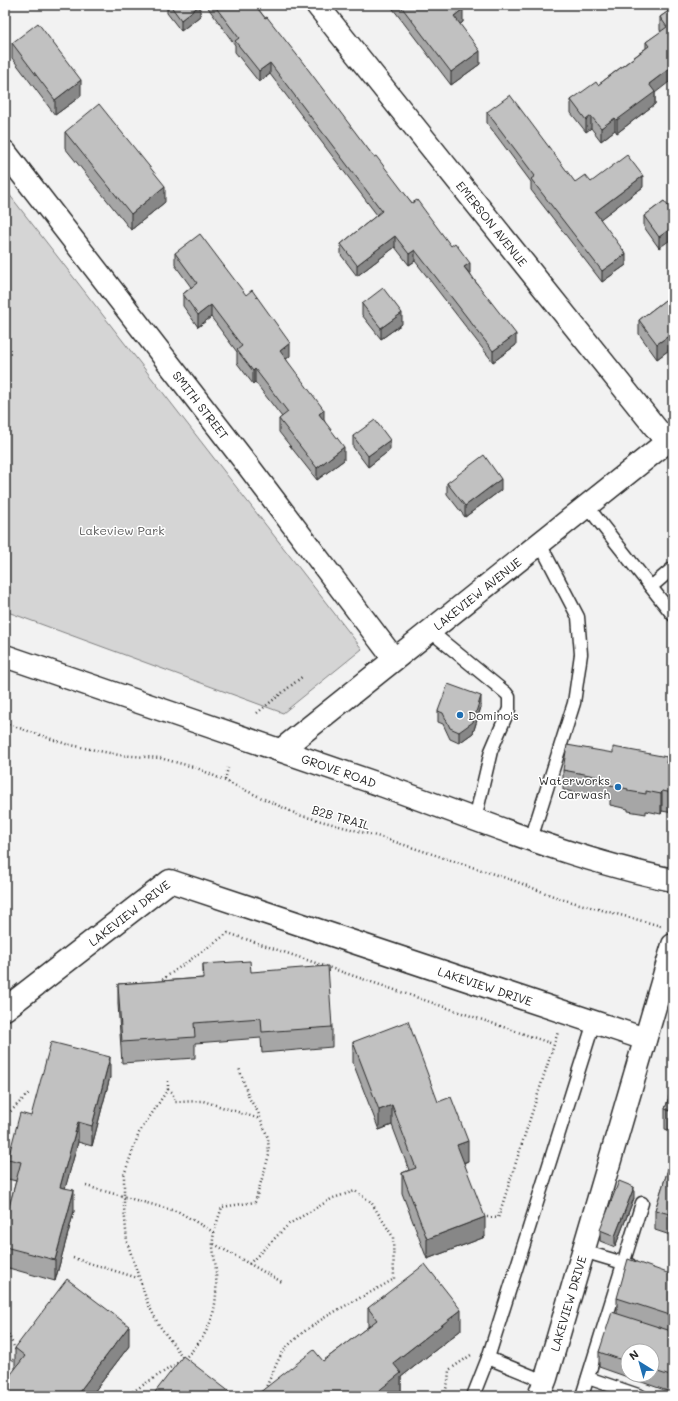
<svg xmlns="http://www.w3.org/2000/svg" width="678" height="1401" font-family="Mali,sans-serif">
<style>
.green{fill:#d5d5d5;stroke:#808080}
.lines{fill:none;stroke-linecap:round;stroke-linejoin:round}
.lane-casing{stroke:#2b2b2b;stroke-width:15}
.street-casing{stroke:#2b2b2b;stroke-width:25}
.secondary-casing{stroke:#2b2b2b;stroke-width:25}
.path{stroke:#2b2b2b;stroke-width:2.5;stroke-dasharray:1 3;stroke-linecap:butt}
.lane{stroke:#fff;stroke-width:12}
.street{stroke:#fff;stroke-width:22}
.secondary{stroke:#fff;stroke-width:22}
.wall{fill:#a6a6a6;stroke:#2b2b2b;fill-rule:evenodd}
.shaded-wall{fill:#878787;stroke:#2b2b2b}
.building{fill:#c1c1c1;stroke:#2b2b2b}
.poi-dot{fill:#1f6fb2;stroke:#fff;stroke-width:1.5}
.labels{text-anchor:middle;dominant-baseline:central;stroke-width:3;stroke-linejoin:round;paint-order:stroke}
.street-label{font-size:12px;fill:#2b2b2b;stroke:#fff}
.park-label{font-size:12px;fill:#565656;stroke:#fff}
.poi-label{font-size:12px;fill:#2b2b2b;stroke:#fff;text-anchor:start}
</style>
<rect width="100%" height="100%" fill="#f2f2f2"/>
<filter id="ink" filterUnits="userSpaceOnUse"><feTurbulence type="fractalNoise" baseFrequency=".025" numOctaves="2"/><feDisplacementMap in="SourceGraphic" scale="8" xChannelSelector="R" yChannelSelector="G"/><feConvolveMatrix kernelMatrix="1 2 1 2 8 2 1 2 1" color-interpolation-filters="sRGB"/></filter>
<g filter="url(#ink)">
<path class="green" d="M5 189 362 649 283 713 5 611Z"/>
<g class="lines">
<g class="lane-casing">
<g id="lane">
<path d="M587 506 673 615"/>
<path d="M651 587 673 568"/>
<path d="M430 631 506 693 509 697V709L491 751 475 819"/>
<path d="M531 839 574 703 581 654 578 617 540 544"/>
<path d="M583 1251 630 1265"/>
<path d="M488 1358 544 1381"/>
<path d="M588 1378 641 1396"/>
<path d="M473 1396 488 1358 594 1022"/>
<path d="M582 1396 642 1203"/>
</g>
</g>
<g class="street-casing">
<g id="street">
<path id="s1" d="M317 5 667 442"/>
<path id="s2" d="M5 152 249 467 394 659"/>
<path id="s3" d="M5 1009 170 881 645 1039"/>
<path id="s4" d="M539 1396 546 1378 673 945"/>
</g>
</g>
<g class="secondary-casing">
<g id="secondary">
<path id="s5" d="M5 656C131 700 258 742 384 786 479 820 574 860 673 880"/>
<path id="s6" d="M281 750 673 437"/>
</g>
</g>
<g class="path">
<path d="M257 713 303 676"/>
<path d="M5 723 66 744 119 755 160 758 197 768 299 815 380 837 512 880 561 899 661 926"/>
<path d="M225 780 228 768"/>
<path d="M159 982 228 933 553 1044"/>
<path d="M168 1081V1089L172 1092 175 1102 203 1101 260 1119"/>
<path d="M168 1089 139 1133 124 1175V1208L127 1242 148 1304 159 1325 184 1359"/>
<path d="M5 1117 30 1092"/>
<path d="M86 1186 179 1212 215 1233"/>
<path d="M487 1217 498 1218 558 1032"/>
<path d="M214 1244 282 1282"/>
<path d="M73 1258 138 1278"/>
<path d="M249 1264 289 1224 333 1198 355 1191 371 1202 393 1237 394 1279C358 1301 315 1317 286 1348 278 1357 271 1378 265 1389"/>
<path d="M5 1327 16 1351"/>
<path d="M184 1359C211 1333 218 1311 216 1273 216 1262 212 1250 213 1239 214 1229 219 1217 222 1207L255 1202 269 1155 268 1138 258 1112 249 1098 239 1068"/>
<path d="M5 1363 18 1358"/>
<path d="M126 1396 179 1362"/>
<path d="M444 1396 448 1382 449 1370 471 1355"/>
</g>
<use href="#lane" class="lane"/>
<use href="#street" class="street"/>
<use href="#secondary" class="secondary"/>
</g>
<g class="wall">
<path d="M167 5H200V16L181 31 167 13Z"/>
<path d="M206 5H255L374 157 470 273 516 345 493 362 415 261 409 265 395 247 357 276 341 255V244L377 215 270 74 259 82 235 52V45Z"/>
<path d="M390 5H460L463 22 460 25 480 64 451 85Z"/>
<path d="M673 8 655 93V104L617 133 615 130 601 141 591 128 586 132 571 113V100L598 85 646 48V42L661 32 660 30V17Z"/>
<path d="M12 43 81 96 55 115 12 58Z"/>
<path d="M487 112 575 182H591L643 187 600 219 626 265 602 282 531 190V182L487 123Z"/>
<path d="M65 132 165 202 131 230 65 148Z"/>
<path d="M664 201 659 248 644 227V216Z"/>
<path d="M175 253 290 356 286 359 324 420 344 460 317 480 279 432V419L282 417 255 382 253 384 237 363V352L211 317 198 327 183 306V294L191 287 175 265Z"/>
<path d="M673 294V347L657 359 639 334V320Z"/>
<path d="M362 304 402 324 381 339 362 315Z"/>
<path d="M353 436 390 450 368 467 353 447Z"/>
<path d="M447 483 501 490 465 517 447 494Z"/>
<path d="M481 707 473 733 459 743 450 739 443 724 438 722V711Z"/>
<path d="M667 763 673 765V813L662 811 661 814 646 811V814L628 811V809L610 805V799L563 790V770Z"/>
<path d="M203 964 251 972 332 1027V1047L262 1053 261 1038 195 1043V1058L122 1063 118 1004V984L203 978Z"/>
<path d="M353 1042 438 1102 468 1161 464 1163 485 1237 427 1259 402 1193V1173L409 1170 392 1125 379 1130 353 1063Z"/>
<path d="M110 1077 92 1146 78 1142 65 1188 74 1211 55 1281 5 1267V1222L16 1181 8 1179V1159L31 1116Z"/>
<path d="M673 1085V1132L665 1129V1109Z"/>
<path d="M673 1154V1236L655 1230V1210Z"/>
<path d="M634 1198 615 1247 600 1241V1230Z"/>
<path d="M673 1275V1393L599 1367V1352L617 1314V1298ZM628 1351H652V1375H628Z"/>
<path d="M368 1308 461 1330 401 1377V1394L398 1396H259V1393L323 1361 368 1327Z"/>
<path d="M129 1346 91 1396H5L15 1369V1348Z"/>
</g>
<g class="shaded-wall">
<path d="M200 5V16L181 31V20Z"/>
<path d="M463 9V22L454 29V16Z"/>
<path d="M480 51V64L451 85V72Z"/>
<path d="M270 63V74L259 82V71Z"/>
<path d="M673 66V79L655 93V104L617 133V120L649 84Z"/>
<path d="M81 80V96L55 115V100Z"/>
<path d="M591 116V128L586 132V120Z"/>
<path d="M615 118V130L601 141V128Z"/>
<path d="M643 176V187L595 223V212Z"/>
<path d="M165 186V202L131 230V214Z"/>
<path d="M673 227V238L659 248V237Z"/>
<path d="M395 236V247L357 276V265Z"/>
<path d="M415 250V261L409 265V254Z"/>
<path d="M626 254V265L602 282V271Z"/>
<path d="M470 263V274L464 267Z"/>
<path d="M211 305V317L198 327V315Z"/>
<path d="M402 313V324L381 339V328Z"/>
<path d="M673 333V347L657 359V344Z"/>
<path d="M516 334V345L493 362V351Z"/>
<path d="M290 343V356L280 364V351Z"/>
<path d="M255 369V382L253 384V371Z"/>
<path d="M324 410V423L319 414Z"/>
<path d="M390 440V450L368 467V456Z"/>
<path d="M344 447V460L317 480V468Z"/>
<path d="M501 479V490L465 517V506Z"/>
<path d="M481 696V707L473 733 459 743V732Z"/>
<path d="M662 791V811L661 814V794Z"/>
<path d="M110 1057V1077L92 1146V1126Z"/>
<path d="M392 1105V1125L379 1130V1110Z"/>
<path d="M78 1122V1142L60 1207V1187Z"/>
<path d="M468 1141V1161L457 1165V1145Z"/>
<path d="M634 1187V1198L615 1247V1236Z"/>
<path d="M74 1190V1211L55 1281V1260Z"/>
<path d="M485 1217V1237L427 1259V1239Z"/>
<path d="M461 1310V1330L401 1377V1394L398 1396H372L393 1363Z"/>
<path d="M129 1326V1346L91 1396H76Z"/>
</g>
<g class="building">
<path d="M170 5H200L181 20Z"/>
<path d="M214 5H255L265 18 267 17 304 64 374 157 376 156 412 203 417 200 451 246 455 243 470 263 464 267 516 334 493 351 415 250 409 254 395 236 357 265 341 244 382 211 270 63 259 71 235 41 239 38Z"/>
<path d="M400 5H460L463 9 454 16 480 51 451 72Z"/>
<path d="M673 8V66L649 84 655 92 617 120 615 118 601 128 591 116 586 120 571 100 596 82 598 85 649 46 646 42 667 27 660 17Z"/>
<path d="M38 23 81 80 55 100 12 43Z"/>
<path d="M510 95 575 182 585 175 591 182 627 155 643 176 595 212 626 254 602 271 531 179 535 176 487 112Z"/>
<path d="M99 104 165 186 131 214 65 132Z"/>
<path d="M664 201 673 212V227L659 237 644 216Z"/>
<path d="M200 234 246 295 252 290 290 343 280 351 324 410 319 414 344 447 317 468 279 419 288 412 255 369 253 371 237 350 242 346 211 305 198 315 183 294 197 283 175 253Z"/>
<path d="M383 288 402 313 381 328 362 304Z"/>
<path d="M673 294V333L657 344 639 320Z"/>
<path d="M375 420 390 440 368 456 353 436Z"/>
<path d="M484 455 501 479 465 506 447 483Z"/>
<path d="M448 684 481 696 473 722 459 732 450 728 443 713 438 711Z"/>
<path d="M567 745 613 753V747L667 757 666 763 673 765V793L662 791 661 794 646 791V794L628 791V789L610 785 611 779 563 770Z"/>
<path d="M250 961 251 972 328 966 332 1027 262 1032 261 1018 194 1023 195 1037 122 1042 118 984 204 978 203 964Z"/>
<path d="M408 1021 438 1102 451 1097 468 1141 457 1145 485 1217 427 1239 402 1173 416 1168 392 1105 379 1110 353 1042Z"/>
<path d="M51 1042 110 1057 92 1126 78 1122 60 1187 74 1190 55 1260 5 1247V1222L21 1162 8 1159 20 1113 31 1116Z"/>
<path d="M673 1085V1112L665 1109Z"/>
<path d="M673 1154V1215L655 1210Z"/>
<path d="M619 1181 634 1187 615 1236 600 1230Z"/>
<path d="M628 1259 673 1275V1316L617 1298Z"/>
<path d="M425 1264 461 1310 393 1363 401 1373 372 1396H359L357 1394 354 1396H261L259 1393 314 1350 323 1361 377 1320 368 1308Z"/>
<path d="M67 1279 129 1326 76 1396H5V1382L25 1356 15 1348Z"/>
<path d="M612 1312 671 1331H673V1377L652 1370V1351H628V1362L599 1352Z"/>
<path d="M183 1356 235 1396H152Z"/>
</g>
</g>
<g class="poi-dot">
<circle cx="460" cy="715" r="4"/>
<circle cx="618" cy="787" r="4"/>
</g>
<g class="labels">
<g class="street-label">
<text stroke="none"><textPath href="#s1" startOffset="280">EMERSON AVENUE</textPath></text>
<text stroke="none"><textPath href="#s2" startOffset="320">SMITH STREET</textPath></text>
<text stroke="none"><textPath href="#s6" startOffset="251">LAKEVIEW AVENUE</textPath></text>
<text stroke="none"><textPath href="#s5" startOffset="353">GROVE ROAD</textPath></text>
<text transform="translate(341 817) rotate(16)">B2B TRAIL</text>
<text stroke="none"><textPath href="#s3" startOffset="157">LAKEVIEW DRIVE</textPath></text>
<text stroke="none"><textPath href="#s3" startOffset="541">LAKEVIEW DRIVE</textPath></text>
<text stroke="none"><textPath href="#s4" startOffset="97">LAKEVIEW DRIVE</textPath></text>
</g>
<g class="park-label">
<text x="122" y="530">Lakeview Park</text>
</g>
<g class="poi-label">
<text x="468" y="715">Domino's</text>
<text x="610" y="780" text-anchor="end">Waterworks<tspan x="610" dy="14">Carwash</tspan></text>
</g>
</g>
<rect width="678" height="1401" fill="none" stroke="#fff" stroke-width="20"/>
<rect x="10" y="10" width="658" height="1381" fill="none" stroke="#2b2b2b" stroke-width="1.5" filter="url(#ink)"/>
<g transform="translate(640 1363) rotate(323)"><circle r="19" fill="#ffffff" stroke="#aaaaaa"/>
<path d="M0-3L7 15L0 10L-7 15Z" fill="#1f6fb2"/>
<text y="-6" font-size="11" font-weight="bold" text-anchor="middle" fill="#2b2b2b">N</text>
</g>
</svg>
